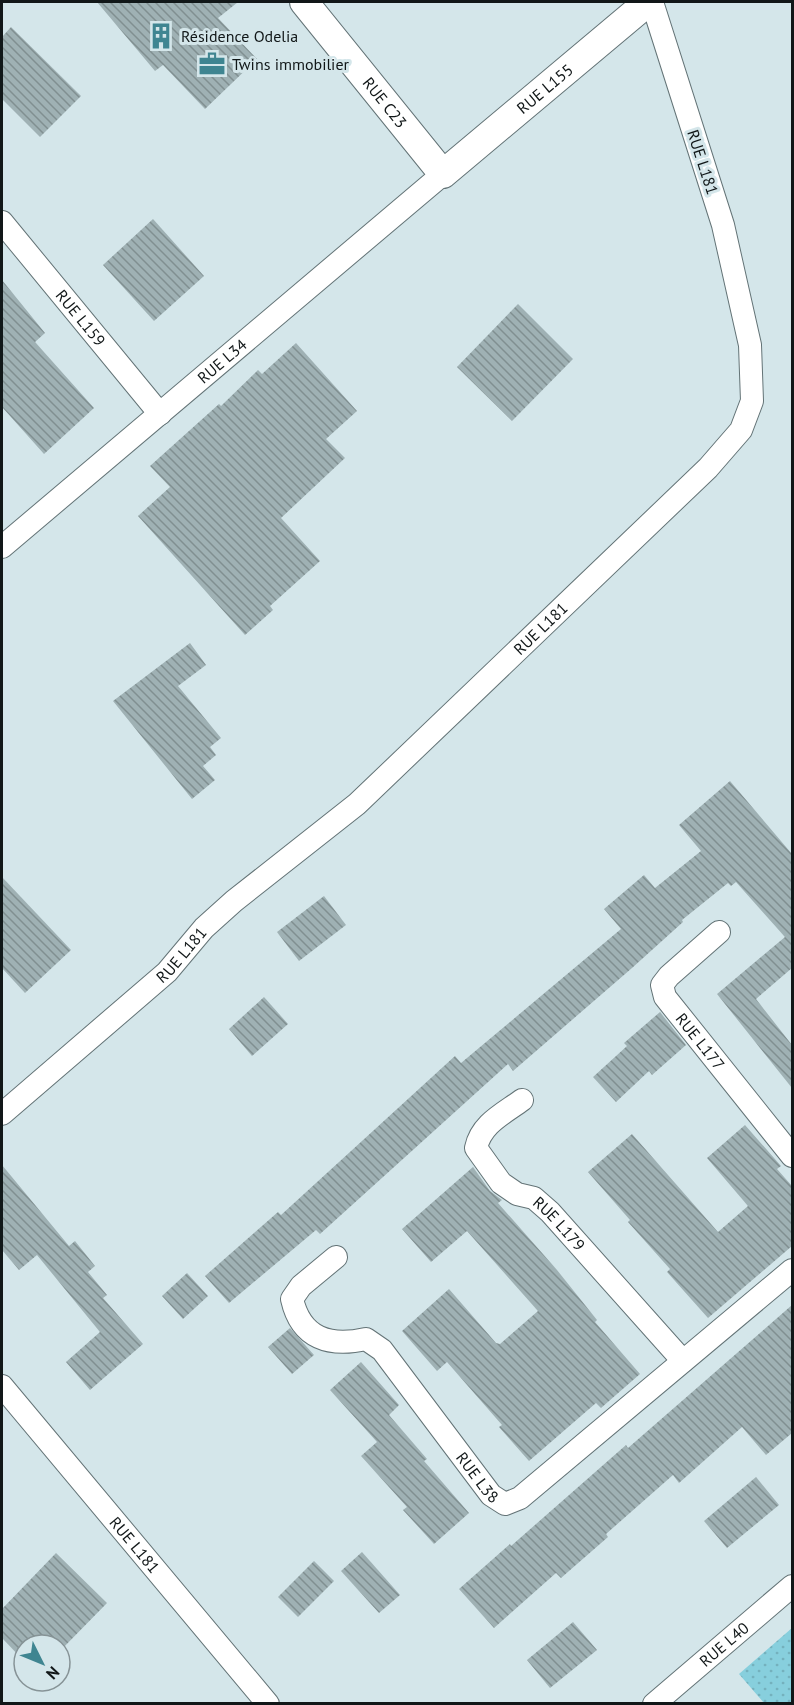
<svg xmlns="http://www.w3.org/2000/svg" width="794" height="1705" font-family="'PT Sans',sans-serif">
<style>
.grass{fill:url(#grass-dots)}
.building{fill:url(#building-back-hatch)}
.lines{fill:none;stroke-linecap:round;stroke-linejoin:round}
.minor-casing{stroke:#637376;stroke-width:24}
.tertiary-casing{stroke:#637376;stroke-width:30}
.minor{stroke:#fff;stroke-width:22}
.tertiary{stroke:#fff;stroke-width:28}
.labels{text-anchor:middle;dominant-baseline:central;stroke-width:6;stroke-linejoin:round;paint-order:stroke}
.poi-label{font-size:16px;fill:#111718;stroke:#d4e6ea;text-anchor:start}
.street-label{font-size:16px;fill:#111718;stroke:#d4e6ea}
</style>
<defs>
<pattern id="grass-dots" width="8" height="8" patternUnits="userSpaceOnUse" patternTransform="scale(1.5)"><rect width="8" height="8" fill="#87cfdd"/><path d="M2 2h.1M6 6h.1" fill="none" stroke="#74b1bd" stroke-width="1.8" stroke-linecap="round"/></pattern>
<pattern id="building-back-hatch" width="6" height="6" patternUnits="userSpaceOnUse" patternTransform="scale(1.5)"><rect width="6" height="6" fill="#9fb1b4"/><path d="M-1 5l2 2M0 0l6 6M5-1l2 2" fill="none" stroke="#808f91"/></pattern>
</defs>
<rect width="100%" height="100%" fill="#d4e6ea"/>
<path class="grass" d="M792 1628V1703H764L739 1674Z"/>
<g class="building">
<path d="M97 2H238L218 18 257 59 205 109 163 65 155 71Z"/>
<path d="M11 27 81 96 40 137 2 99V37Z"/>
<path d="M153 219 204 276 154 321 103 265Z"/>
<path d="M2 280 45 333 35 342 94 408 44 454 2 407Z"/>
<path d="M518 304 573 359 512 421 457 367Z"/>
<path d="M296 343 357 411 326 439 345 458 281 518 320 561 270 606 273 610 245 635 138 516 170 487 150 466 219 404 221 406 258 370 262 374Z"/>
<path d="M190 643 206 665 178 686 221 738 210 747 216 755 203 766 215 780 192 799 113 701Z"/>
<path d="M730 781 792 854V968L756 999 792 1045V1088L717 994 785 937 736 882 731 886 728 883 682 920 683 922 632 968 513 1071 508 1064 320 1234 316 1230 229 1303 205 1276 278 1212 281 1215 455 1056 461 1063 621 929 604 909 644 875 655 888 701 851 679 825Z"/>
<path d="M2 877 71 950 25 993 2 968Z"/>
<path d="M324 896 346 925 299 961 277 932Z"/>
<path d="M264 997 288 1024 252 1056 229 1029Z"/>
<path d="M660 1012 686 1045 652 1075 649 1071 616 1102 593 1077 627 1046 624 1043Z"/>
<path d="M745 1125 781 1166 777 1169 792 1186V1246L708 1318 667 1272 670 1269 628 1222 630 1220 588 1172 632 1134 718 1232 748 1206 707 1158Z"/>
<path d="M2 1165 69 1246 75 1241 95 1266 88 1272 107 1295 103 1298 143 1344 90 1390 66 1362 100 1332 37 1255 19 1270 2 1250Z"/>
<path d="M473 1167 490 1191 502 1200 498 1203 557 1270 597 1320 595 1322 640 1374 601 1408 596 1403 529 1461 499 1427 502 1425 447 1362 437 1371 402 1331 449 1289 496 1343 500 1344 538 1311 467 1231 431 1262 402 1229Z"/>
<path d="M187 1273 208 1296 183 1319 162 1296Z"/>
<path d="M792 1305V1433L766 1455 742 1427 679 1483 673 1475 606 1534 608 1537 561 1578 556 1573 494 1628 459 1589 510 1544 511 1546 626 1445 628 1448Z"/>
<path d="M290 1328 314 1355 292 1374 268 1347Z"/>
<path d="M361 1362 399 1405 389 1415 427 1459 424 1461 469 1513 434 1544 403 1510 407 1507 361 1456 377 1442 330 1390Z"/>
<path d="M756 1477 779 1505 727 1548 704 1521Z"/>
<path d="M362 1552 400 1595 379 1613 341 1571Z"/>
<path d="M56 1553 107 1603 60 1651V1645H24V1661L2 1638V1609Z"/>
<path d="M314 1561 334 1581 298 1617 278 1597Z"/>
<path d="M573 1622 597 1650 550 1688 527 1660Z"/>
</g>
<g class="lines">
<g class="minor-casing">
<g id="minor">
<path id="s1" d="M2 222 160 414"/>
<path id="s2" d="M2 547 443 174"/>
<path id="s3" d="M719 932 669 976 662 985 665 997 792 1156"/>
<path id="s4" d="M522 1100C503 1114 481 1124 476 1148L501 1183 517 1194 534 1198 550 1212 683 1361"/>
<path id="s5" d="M2 1114 167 972 204 928 234 901 357 804 708 468 741 430 752 401 750 345 723 225 652 2"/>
<path id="s6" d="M336 1257 301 1286 292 1299C301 1339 330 1347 366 1339L382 1350 491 1495 505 1504 520 1498 792 1270"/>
<path id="s7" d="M2 1386 268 1704"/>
<path id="s8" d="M654 1704 792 1586"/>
</g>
</g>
<g class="tertiary-casing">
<g id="tertiary">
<path id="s9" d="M304 2 443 174 648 2"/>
</g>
</g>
<use href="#minor" class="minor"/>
<use href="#tertiary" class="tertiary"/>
</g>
<defs>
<g id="building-bare" transform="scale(2.07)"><path d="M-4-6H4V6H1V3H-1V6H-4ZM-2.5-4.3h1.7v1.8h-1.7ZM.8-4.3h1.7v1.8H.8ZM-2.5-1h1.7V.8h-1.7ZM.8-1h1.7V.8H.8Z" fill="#3f8591" stroke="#d4e6ea" stroke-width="2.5" paint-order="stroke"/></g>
<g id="office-bare" transform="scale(2.07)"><path d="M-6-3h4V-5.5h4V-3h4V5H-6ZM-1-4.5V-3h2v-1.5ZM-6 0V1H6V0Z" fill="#3f8591" stroke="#d4e6ea" stroke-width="2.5" paint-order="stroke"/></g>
</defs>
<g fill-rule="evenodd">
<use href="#building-bare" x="161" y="36"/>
<use href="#office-bare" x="212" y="64"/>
</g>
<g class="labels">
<g class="poi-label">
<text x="181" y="36">Résidence Odelia</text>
<text x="232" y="64">Twins immobilier</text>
</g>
<g class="street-label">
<text stroke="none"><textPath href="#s9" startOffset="354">RUE L155</textPath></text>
<text stroke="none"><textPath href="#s9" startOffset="129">RUE C23</textPath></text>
<text transform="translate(703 162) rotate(72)">RUE L181</text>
<text stroke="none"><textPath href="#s1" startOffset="124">RUE L159</textPath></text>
<text stroke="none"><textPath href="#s2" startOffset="288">RUE L34</textPath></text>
<text stroke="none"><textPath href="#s5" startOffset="726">RUE L181</textPath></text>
<text stroke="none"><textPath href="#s5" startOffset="240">RUE L181</textPath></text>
<text stroke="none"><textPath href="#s3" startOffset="147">RUE L177</textPath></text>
<text stroke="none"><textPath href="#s4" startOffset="184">RUE L179</textPath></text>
<text stroke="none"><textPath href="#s6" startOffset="336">RUE L38</textPath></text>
<text stroke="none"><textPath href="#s7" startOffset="207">RUE L181</textPath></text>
<text stroke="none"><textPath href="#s8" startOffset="92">RUE L40</textPath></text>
</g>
</g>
<rect width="794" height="1705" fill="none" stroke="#111718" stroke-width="6"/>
<g transform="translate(42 1663) rotate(133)"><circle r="28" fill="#d4e6ea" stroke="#869396" stroke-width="1.5"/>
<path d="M0-4.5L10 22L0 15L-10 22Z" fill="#3f8591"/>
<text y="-9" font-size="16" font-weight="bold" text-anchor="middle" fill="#111718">N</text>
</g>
</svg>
